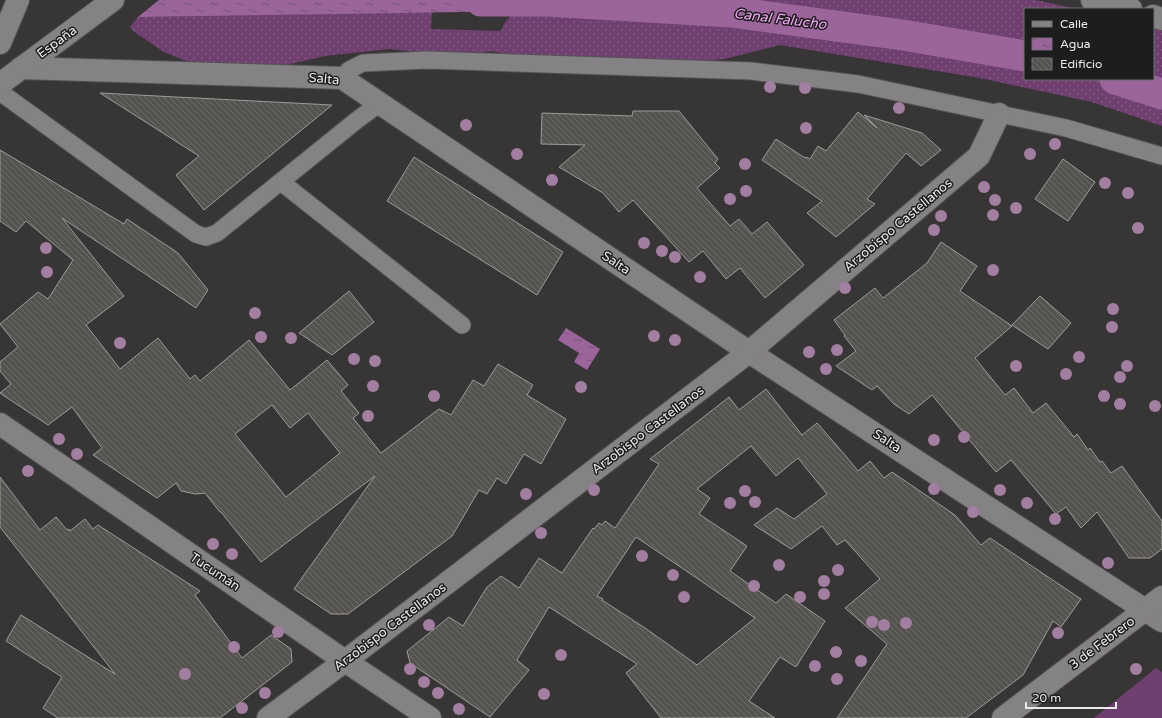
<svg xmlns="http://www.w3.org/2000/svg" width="1162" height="718" font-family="'Varela Round',sans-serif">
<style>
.grass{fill:url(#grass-dots)}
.park{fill:#6f3f70}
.water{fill:url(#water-ripples)}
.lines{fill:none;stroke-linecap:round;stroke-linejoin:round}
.canal{stroke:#9b659b;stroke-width:31}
.building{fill:url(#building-back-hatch);stroke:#9d9c98;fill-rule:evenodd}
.service-casing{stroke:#545254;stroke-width:19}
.minor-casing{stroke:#545254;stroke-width:24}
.tertiary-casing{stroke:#545254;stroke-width:24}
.service{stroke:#858285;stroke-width:17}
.minor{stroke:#858285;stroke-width:22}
.tertiary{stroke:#858285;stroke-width:22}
.tree{fill:#a27fa1}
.labels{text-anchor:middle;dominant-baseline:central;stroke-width:3;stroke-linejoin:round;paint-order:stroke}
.street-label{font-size:13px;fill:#ebeaeb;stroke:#1e1d1e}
.water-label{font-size:14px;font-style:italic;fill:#f4a8f5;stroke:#1e1d1e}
</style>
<defs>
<pattern id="grass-dots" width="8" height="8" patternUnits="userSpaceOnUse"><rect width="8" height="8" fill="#6f3f70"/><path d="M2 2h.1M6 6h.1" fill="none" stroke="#845b85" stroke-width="1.8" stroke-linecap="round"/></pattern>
<pattern id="water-ripples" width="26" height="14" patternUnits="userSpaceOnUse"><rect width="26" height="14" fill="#9b659b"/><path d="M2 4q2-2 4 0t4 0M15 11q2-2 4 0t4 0" fill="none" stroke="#755775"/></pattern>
<pattern id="building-back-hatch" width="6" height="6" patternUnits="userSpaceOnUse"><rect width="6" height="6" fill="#555350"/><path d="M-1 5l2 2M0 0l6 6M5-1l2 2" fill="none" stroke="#6e6c69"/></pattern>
</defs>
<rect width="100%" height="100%" fill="#383537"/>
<path class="grass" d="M522 0H1036L1077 9H1025V79H1153V25L1162 27V126L1092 102 980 78 780 45 725 59 674 63 531 59 492 51 459 56 389 49 325 56 273 68 196 65 164 52 133 31 130 27 138 17 432 12 431 29 501 31 504 24Z"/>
<path class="park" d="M1156 668 1162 672V718H1094Z"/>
<g class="water">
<path d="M159 0H524L518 11 138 17Z"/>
<path d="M566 328 600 349 587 370 574 362 579 353 558 340Z"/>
</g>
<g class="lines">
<g class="canal">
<path d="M481 1H547L732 12 903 35 1025 56"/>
<path d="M1115 79 1162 94"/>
</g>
</g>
<g class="building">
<path d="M100 93 176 97 332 105 204 210 176 175 199 156Z"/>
<path d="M633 111H679L718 159 715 163 720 168 697 188 730 226 739 219 752 234 767 222 804 265 765 298 740 268 726 279 703 251 689 262 633 200 619 212 603 193 559 167 585 145 541 144 542 113 632 116Z"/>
<path d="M858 112 877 128 864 115 922 133 941 150 921 166 906 153 867 199 875 204 836 237 807 213 822 201 762 160 776 139 805 158 806 157 810 159 818 146 826 151Z"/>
<path d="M0 150 124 224 127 219 178 253 208 290 196 308 62 218 124 296 86 325 120 369 158 338 190 379 195 375 200 381 249 340 290 390 327 360 348 385 341 391 359 413 353 418 381 453 439 409 451 415 473 380 484 386 498 364 533 385 527 395 566 419 541 464 524 454 506 484 497 478 487 494 479 490 452 536 348 614H331L294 589 375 476 261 562 221 512H220L205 493 196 494 181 491 176 483 157 498 93 455 102 448 72 407 48 425 0 393 11 384 0 371V362L18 347 0 324 38 292 48 299 73 260 26 221 16 232 0 221ZM272 405 290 428 308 413 340 453 286 497 235 434Z"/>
<path d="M414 157 563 252 537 295 387 201Z"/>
<path d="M1063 159 1095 182 1068 221 1035 199Z"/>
<path d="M941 242 977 266 960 291 1012 326 975 358 1005 395 1014 388 1033 413 1046 403 1074 437 1077 434 1088 450 1090 448 1100 462 1102 461 1111 473 1122 466 1162 521V549L1150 558H1129L1097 512 1081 528 1066 507 1056 514 1011 460 996 472 932 395 909 414 894 404 877 386 872 390 836 366 856 351 844 336 845 335 834 320 875 288 883 298 927 263Z"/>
<path d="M349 291 374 322 332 355 299 333Z"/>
<path d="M1040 296 1071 323 1048 349 1012 325Z"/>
<path d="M766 389 802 435 817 423 845 455 858 471 870 461 884 478 892 472 955 515 981 545 990 538 1081 599 1061 627 1053 621 1023 675 966 718H837L887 644 845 608 880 579 845 540 837 545 822 526 791 549 754 525 777 508 794 519 827 494 798 458 776 476 751 446 697 489 710 498 699 514 747 546 730 571 776 603 786 594 825 621 796 667 780 657 749 701 775 718H661L626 673 637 664 549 607 517 660 529 670 490 717 410 663 407 651 449 617 463 626 487 587 501 576 519 588 539 558 562 573 593 528 594 529 599 523 602 525 605 521 615 528 659 464 650 459 729 397 739 410ZM636 537 682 568 755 618 697 665 645 628 602 600 603 599 597 596Z"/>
<path d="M0 477 40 530 56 517 67 530 69 529 70 531 85 519 93 529 98 525 200 591 195 595 242 658 271 635 291 649 292 662 220 718H58L43 708 62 677 6 641 21 615 115 674 0 527Z"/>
</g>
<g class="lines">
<g class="service-casing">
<g id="service">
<path d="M342 78 349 70 363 63 427 60 751 71 858 84 1066 128 1162 156"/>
<path d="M0 92 196 234 206 237 217 233 357 120 380 103"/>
<path d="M281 182 462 325"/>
</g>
</g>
<g class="minor-casing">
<g id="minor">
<path d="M1092 0 1118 5 1131 9"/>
<path d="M1153 16 1162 19"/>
<path d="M0 43 18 0"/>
<path d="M21 68 342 78 749 352 1162 621"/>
<path d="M0 424 345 661 430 718"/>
<path d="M268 718 345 661 749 352 979 156 999 114"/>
<path d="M1003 718 1162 597"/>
</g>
</g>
<g class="tertiary-casing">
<path id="tertiary" d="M0 84 113 0"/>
</g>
<use href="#service" class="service"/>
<use href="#minor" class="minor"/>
<use href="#tertiary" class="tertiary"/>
</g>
<g class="tree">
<circle cx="770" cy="87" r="6"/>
<circle cx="805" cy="88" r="6"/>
<circle cx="899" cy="108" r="6"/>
<circle cx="466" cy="125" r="6"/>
<circle cx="806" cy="128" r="6"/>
<circle cx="1055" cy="144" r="6"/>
<circle cx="517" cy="154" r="6"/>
<circle cx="1030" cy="154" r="6"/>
<circle cx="745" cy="164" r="6"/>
<circle cx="552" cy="180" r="6"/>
<circle cx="1105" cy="183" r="6"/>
<circle cx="984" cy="187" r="6"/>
<circle cx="746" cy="191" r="6"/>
<circle cx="1128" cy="193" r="6"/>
<circle cx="730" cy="199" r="6"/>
<circle cx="995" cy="200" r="6"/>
<circle cx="1016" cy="208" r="6"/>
<circle cx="993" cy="215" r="6"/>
<circle cx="941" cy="216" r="6"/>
<circle cx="1138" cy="228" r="6"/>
<circle cx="934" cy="230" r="6"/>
<circle cx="644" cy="243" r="6"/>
<circle cx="46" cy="248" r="6"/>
<circle cx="662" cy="251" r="6"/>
<circle cx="675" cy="257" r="6"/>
<circle cx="993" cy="270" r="6"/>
<circle cx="47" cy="272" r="6"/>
<circle cx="700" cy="277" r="6"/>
<circle cx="845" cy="288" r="6"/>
<circle cx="1113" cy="309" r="6"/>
<circle cx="255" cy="313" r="6"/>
<circle cx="1112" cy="327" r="6"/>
<circle cx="654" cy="336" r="6"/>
<circle cx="261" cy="337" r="6"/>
<circle cx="291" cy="338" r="6"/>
<circle cx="675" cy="340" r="6"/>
<circle cx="120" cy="343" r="6"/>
<circle cx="837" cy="350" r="6"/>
<circle cx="809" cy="352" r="6"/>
<circle cx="1079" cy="357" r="6"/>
<circle cx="354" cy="359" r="6"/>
<circle cx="375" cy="361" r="6"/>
<circle cx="1016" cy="366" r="6"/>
<circle cx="1127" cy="366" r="6"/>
<circle cx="826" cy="369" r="6"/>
<circle cx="1066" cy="374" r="6"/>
<circle cx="1120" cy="377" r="6"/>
<circle cx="373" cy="386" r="6"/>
<circle cx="581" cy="387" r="6"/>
<circle cx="434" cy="396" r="6"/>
<circle cx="1104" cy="396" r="6"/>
<circle cx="1120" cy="404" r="6"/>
<circle cx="1155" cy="406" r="6"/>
<circle cx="368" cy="416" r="6"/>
<circle cx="964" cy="437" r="6"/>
<circle cx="59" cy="439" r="6"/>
<circle cx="934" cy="440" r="6"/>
<circle cx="77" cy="454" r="6"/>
<circle cx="28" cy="471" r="6"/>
<circle cx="934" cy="489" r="6"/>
<circle cx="594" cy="490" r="6"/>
<circle cx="1000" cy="490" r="6"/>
<circle cx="745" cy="491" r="6"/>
<circle cx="526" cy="494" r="6"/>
<circle cx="755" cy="502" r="6"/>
<circle cx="730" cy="503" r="6"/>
<circle cx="1027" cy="503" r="6"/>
<circle cx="973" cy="512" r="6"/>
<circle cx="1055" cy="519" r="6"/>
<circle cx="541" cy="533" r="6"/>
<circle cx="213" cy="544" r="6"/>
<circle cx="232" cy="554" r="6"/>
<circle cx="642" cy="556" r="6"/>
<circle cx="1108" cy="563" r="6"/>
<circle cx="779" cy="565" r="6"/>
<circle cx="838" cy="570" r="6"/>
<circle cx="673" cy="575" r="6"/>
<circle cx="824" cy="581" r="6"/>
<circle cx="754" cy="586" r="6"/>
<circle cx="824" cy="594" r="6"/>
<circle cx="684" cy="597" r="6"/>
<circle cx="800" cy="597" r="6"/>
<circle cx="872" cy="622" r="6"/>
<circle cx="906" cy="623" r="6"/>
<circle cx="429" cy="625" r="6"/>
<circle cx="884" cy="625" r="6"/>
<circle cx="278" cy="632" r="6"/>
<circle cx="1058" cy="633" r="6"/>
<circle cx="234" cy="647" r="6"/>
<circle cx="836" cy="652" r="6"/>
<circle cx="561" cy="655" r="6"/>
<circle cx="861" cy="661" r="6"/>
<circle cx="815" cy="666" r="6"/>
<circle cx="410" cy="669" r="6"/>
<circle cx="1136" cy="669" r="6"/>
<circle cx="185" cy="674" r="6"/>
<circle cx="837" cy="679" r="6"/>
<circle cx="424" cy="682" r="6"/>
<circle cx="265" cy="693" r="6"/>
<circle cx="438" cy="693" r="6"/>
<circle cx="544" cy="694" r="6"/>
<circle cx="242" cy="708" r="6"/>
<circle cx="459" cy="709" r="6"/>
</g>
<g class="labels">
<g class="street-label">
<text transform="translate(57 42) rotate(-36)">España</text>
<text transform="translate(324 79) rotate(5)">Salta</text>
<text transform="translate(898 225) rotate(-40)">Arzobispo Castellanos</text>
<text transform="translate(616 263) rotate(34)">Salta</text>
<text transform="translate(648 430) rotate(-37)">Arzobispo Castellanos</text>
<text transform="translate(887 441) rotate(33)">Salta</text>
<text transform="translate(215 572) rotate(34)">Tucumán</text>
<text transform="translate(390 627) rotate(-37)">Arzobispo Castellanos</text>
<text transform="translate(1102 643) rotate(-37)">3 de Febrero</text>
</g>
<g class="water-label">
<text transform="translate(780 19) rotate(7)">Canal Falucho</text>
</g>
</g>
<rect x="1024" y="8" width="130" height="72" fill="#1e1d1e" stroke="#706f70"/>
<rect x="1032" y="21" width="20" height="6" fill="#858285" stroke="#706f70"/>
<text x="1060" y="28" font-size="12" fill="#ebeaeb">Calle</text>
<rect x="1032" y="38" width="20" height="12" fill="url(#water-ripples)" stroke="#706f70"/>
<text x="1060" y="48" font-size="12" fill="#ebeaeb">Agua</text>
<rect x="1032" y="58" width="20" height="12" fill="url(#building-back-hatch)" stroke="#706f70"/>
<text x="1060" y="68" font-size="12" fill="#ebeaeb">Edificio</text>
<path d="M1026 702v6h90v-6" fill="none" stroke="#ebeaeb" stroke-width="2"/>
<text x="1032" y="702" font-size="12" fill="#ebeaeb" stroke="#1e1d1e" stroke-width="3" paint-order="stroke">20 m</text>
</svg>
